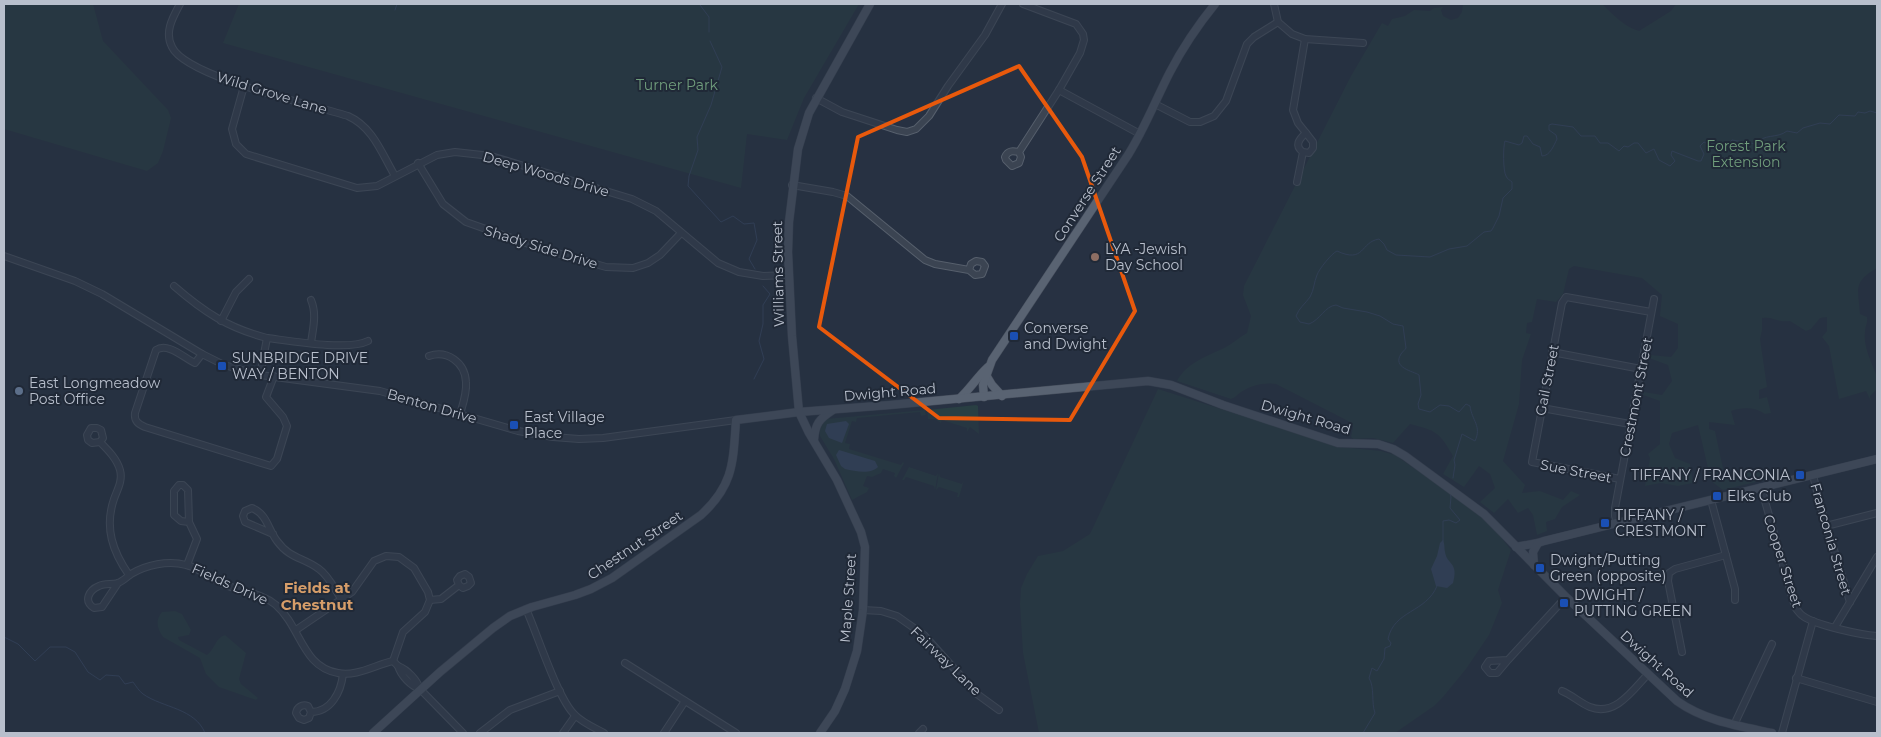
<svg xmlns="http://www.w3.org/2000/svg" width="1881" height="737" font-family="Montserrat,sans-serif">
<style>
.green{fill:#293f43}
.water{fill:#3d4e6b}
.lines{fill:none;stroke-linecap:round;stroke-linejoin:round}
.stream{stroke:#3d4e6b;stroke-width:1}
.minor-casing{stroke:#565f6c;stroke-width:8}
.major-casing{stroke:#454d5b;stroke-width:9}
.minor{stroke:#3b4452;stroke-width:6}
.major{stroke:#596372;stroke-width:8}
.marked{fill:none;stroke:#e8590c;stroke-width:4;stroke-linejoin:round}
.education-dot{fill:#8d6e63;stroke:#202937;stroke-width:2}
.transit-dot{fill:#1a4fb4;stroke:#202937;stroke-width:2}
.service-dot{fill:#5c6f8a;stroke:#202937;stroke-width:2}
.labels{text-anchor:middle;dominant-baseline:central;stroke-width:4;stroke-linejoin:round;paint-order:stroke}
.park-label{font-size:14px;fill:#709d7c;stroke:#202937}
.street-label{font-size:14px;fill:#b8bfcc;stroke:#202937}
.poi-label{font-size:14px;fill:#b8bfcc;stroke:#202937;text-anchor:start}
.neighbourhood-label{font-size:15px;font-weight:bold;fill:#d69d69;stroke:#202937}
</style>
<rect width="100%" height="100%" fill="#273142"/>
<g class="green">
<path d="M4 4H93L103 41 168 110 171 118 163 151 158 163 147 171 4 129Z"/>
<path d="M239 4H859L804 98 787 140 747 134 741 188 223 43Z"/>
<path d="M1463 4H1602C1613 14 1624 27 1639 31L1671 11 1676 4H1877V268C1853 282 1858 288 1860 314L1867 317C1868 323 1865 326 1865 332 1863 345 1871 362 1876 374L1877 373V389L1870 396 1871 401 1866 391 1839 399 1829 346 1822 337 1827 331V317L1820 318 1811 329 1806 331 1790 321C1777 323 1774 316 1762 318V330L1760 339 1767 387 1759 390V399L1767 397 1771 413 1765 414C1755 407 1743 407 1731 411L1735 425 1709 422V429L1715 431 1725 478 1765 469 1768 479 1723 490 1711 481 1698 425 1672 433 1669 444 1675 458 1690 464 1693 483 1678 486 1661 483 1645 486 1650 458 1648 454 1660 444V401L1643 395 1644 392 1662 395 1672 381 1668 365 1649 358 1650 355 1671 357 1678 348V324L1660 316 1662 295 1642 278 1574 266 1569 269 1563 294 1556 302 1537 299 1532 322 1527 323 1526 333 1531 334 1522 360 1519 404 1503 461 1525 485 1522 493 1540 491 1563 500 1571 491 1580 495 1562 507 1555 519 1546 522 1547 531 1537 535 1533 515 1528 508 1518 513 1508 499 1494 513 1480 502 1495 488 1490 474 1479 466 1464 487 1443 474 1453 456C1439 432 1437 431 1410 424L1393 443 1373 438 1354 439 1351 437 1353 427 1352 423 1276 384C1265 382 1251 385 1241 392 1237 395 1236 397 1231 399L1177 381C1187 362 1208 356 1226 347 1233 343 1240 337 1247 333L1251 316 1243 295 1244 286 1351 76 1382 23 1388 26 1392 19 1405 16 1414 10 1430 11 1434 8 1443 7 1441 10 1443 16 1451 20 1458 18 1462 12Z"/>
<path d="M1158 389 1341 447 1381 451 1395 455 1454 496 1491 525 1511 550 1498 590 1502 603 1489 635 1466 669 1443 697 1434 706 1395 733H1039L1023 653 1020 604 1021 588 1027 574 1038 556 1063 551 1090 534Z"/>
<path d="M976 405 978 406 979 434 970 427 967 432V428L942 420 941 423 935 419H928L927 410Z"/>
<path d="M925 410 926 415 921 416 920 412 857 418 856 422 852 421 845 443 850 444 849 449 901 465 903 462 904 463 896 478 894 476 895 473 883 469 881 473 872 477 867 476 863 486 869 488 867 492 852 500 834 459 820 436 819 428 826 419Z"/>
<path d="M909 467 936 476 938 473 935 490 934 486 906 477 904 480H902Z"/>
<path d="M939 473 940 477 962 484 964 480 959 497H957L958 493 939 487 936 490Z"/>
<path d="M175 611 182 614 191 630 189 635 178 637 179 640 207 655C215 649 215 638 225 635L246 653 239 679 241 684 258 698 256 700 219 687 206 674 200 658 163 637C157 629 155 620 162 612Z"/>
</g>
<g class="water">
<path d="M846 421 849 424 842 443 829 438 825 431 827 424Z"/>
<path d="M839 450 875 461 878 467C870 475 855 471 845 469L841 466 836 455Z"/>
<path d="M1443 540C1445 545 1444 547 1445 552 1447 565 1459 562 1453 583L1447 588 1436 586 1431 569 1437 556 1440 543Z"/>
</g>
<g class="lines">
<g class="stream">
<path d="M701 4 700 5 709 17V32"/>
<path d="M395 10 397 4"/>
<path d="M710 41 722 67 711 105 697 137 698 150 689 176 688 186 721 222 733 216 744 224 754 223 757 240 749 259 755 269"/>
<path d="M754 379 764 359 759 341 763 324V305L770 294 763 286"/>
<path d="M1453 478 1455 465 1454 460 1462 434 1475 441C1482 426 1472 421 1470 406L1466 404 1459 412 1449 406 1440 405 1430 412 1419 409 1418 404 1421 395 1419 375C1413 371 1392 368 1401 354 1403 351 1405 350 1406 348L1403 326 1393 324 1380 316 1367 312 1343 308 1336 305C1325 306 1320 320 1309 324L1300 322 1296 316C1299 308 1305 304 1310 297 1314 290 1314 282 1317 275 1319 269 1332 253 1337 251 1365 264 1360 242 1379 239L1384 244 1387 250 1396 255 1430 257 1449 249 1467 246 1484 232 1491 231 1493 228 1499 216 1503 198 1512 189V182C1510 180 1507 179 1506 176 1503 171 1503 146 1505 141L1519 145 1522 143 1524 136H1527L1533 144 1540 147 1542 156C1550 156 1554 145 1557 139L1556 135 1549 130V125L1552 124 1573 127 1581 136H1595L1600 143H1608L1619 151 1624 146 1628 147 1634 143H1638L1646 153 1654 149 1659 160 1670 166 1675 161 1671 155 1672 151 1698 161H1701L1704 154 1700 146 1704 142 1717 149 1723 150 1732 140 1756 144C1764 133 1777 139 1787 131L1797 133 1803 128 1820 123 1830 124 1839 115 1855 116 1858 112 1865 113 1870 111 1877 113"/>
<path d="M1443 541V521L1449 520 1456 523 1460 520 1450 508 1451 497 1450 493"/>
<path d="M4 637 18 644 35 661 50 647H66L75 652 88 672 100 680 106 675 119 676 125 684 133 682C136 686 139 691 143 694 163 708 195 708 205 733"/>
<path d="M1363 733 1375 713C1371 702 1375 688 1369 678L1372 668 1377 671 1384 659 1385 648 1390 646 1391 643 1388 639C1394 610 1426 613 1437 586"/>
</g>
<g class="minor-casing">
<g id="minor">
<path d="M180 4C173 17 164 32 172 47 186 77 313 105 348 116 373 127 382 154 395 176"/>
<path d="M1274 4 1278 22 1292 34 1305 39 1363 43"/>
<path d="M1305 39 1293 110 1298 123 1306 133"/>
<path d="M244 86 232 129 236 144 246 154 357 188 377 186 437 155 455 152 491 156 632 199 656 211 718 263 739 272 763 276 789 275"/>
<path d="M1059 90 1140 134"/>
<path d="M816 98 842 112 897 130 907 132 916 129 929 116 948 86 985 35 1002 4"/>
<path d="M1155 104 1190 122H1200L1214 116 1226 101 1247 44 1254 37 1278 22"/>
<path d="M1019 152C1013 151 1008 150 1005 157L1006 160 1012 166 1019 163 1021 157 1019 152 1059 90 1080 53 1084 40 1083 34 1076 24 1023 4"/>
<path d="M418 163 443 204 466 222 540 248 606 267 633 268 648 263 660 255 681 233"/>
<path d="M1297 182 1303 152 1309 153 1313 148V142L1306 133C1299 139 1294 146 1303 152"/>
<path d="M792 185 833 192 847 196 925 260 935 264 969 270 975 275 982 274 985 266 982 262 976 261 971 264 969 270"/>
<path d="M4 256 75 281 102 294 202 354 224 365 260 375 380 391 518 431 553 437 579 439 603 438 736 420"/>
<path d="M174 286C204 312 228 328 267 338 291 341 348 351 368 341"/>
<path d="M221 321 236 292 249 279"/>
<path d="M311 343C313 328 317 314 311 300"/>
<path d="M1552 352 1641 369"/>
<path d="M202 354 195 363C184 358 168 342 156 350L135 413C134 421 138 424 145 427L271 466 277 459 287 426 283 417 266 397 274 376"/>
<path d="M429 356C447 350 465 362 466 382 467 393 463 404 460 414"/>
<path d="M260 375 267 338"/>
<path d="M1542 408 1630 424"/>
<path d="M100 442 103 438 101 430 97 428H91L87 435 88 440 92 443 100 442C108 450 117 459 120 470 123 481 117 490 114 499 104 528 113 552 129 575"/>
<path d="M1813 475 1820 504 1850 602"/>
<path d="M1620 479 1532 462 1562 303 1566 297 1651 312"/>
<path d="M1761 487 1795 607C1797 610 1800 614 1803 616 1815 625 1861 635 1877 636"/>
<path d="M1711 500 1735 589V600"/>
<path d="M1617 523 1615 516V508L1654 299"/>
<path d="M1826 526 1877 513"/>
<path d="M273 534 245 522 243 516 245 511 252 508C267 514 268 529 277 541 290 559 303 557 319 569 329 576 335 590 342 600"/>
<path d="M187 565 197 539 189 522 188 490 183 485H179L174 491V515L181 521 189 522"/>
<path d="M118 583 102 607 94 608C83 601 89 590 99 586 105 583 112 585 118 583 123 581 127 577 131 574 146 565 168 560 186 565 200 568 210 578 223 584 241 592 260 592 276 605 301 627 302 667 338 673 356 677 375 665 393 661L398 666"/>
<path d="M430 600 441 599 459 585 463 588 468 586 471 583 469 577 465 574 460 576 457 580 459 585"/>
<path d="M526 609C537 633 558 700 575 715 583 723 595 728 604 733"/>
<path d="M863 610 881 611 897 616 924 635 977 694 999 710"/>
<path d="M1835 627 1877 557"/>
<path d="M296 630 352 592 374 561 386 556 399 557 414 568 428 592 430 600 425 612 403 632 393 661"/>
<path d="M1682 652 1668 581 1669 573 1675 569 1726 555"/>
<path d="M1508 660 1497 673H1490L1485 667 1489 661 1508 660 1566 597"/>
<path d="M625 663 736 733"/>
<path d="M1796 678 1877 702"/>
<path d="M420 689C417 680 408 670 398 666 401 676 411 686 420 689L463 733"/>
<path d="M1562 691C1572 695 1580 703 1590 707 1615 717 1633 690 1648 674"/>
<path d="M311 712 309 718 304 720 299 718 296 713C297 707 302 704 308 706L311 712C331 712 341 692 343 674"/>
<path d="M1734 725 1772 644"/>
<path d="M480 733 510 710 560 691"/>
<path d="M563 733 575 716"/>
<path d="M664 733 685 701"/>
<path d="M919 733 923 729"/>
<path d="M1782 733 1813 621"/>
</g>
</g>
<g class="major-casing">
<g id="major">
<path d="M986 375 992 385 1002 396"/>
<path d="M984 397 983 385 992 360 1128 155C1145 128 1156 99 1170 72 1183 47 1198 25 1215 4"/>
<path d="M959 399C971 388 977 377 988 367"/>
<path d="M814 440C815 424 819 419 833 410"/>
<path d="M1516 547 1538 543"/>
<path d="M1534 565 1533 552 1538 543 1544 541 1877 459"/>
<path d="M373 733 440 672 493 628 510 616 532 607 575 595 591 589 612 578 701 515C734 485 733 462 736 420L799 412 890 405 1148 381 1171 385 1223 405 1338 443 1378 444 1393 449 1405 456 1484 514 1566 597 1677 701C1705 721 1739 726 1772 733"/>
<path d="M820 733 835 711 845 689 857 651 863 610 865 547 861 532 837 480 809 433 799 412 792 336 788 252 789 222 798 149 809 113 870 4"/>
</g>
</g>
<use href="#minor" class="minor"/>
<use href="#major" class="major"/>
</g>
<path d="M0 0H1881V737H0ZM1019 66 1082 157 1135 311 1070 420 939 418 819 327 858 137Z" fill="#273142" fill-opacity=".55" fill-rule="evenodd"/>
<path class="marked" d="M1019 66 1082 157 1135 311 1070 420 939 418 819 327 858 137Z"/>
<circle class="education-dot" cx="1095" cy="257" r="5"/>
<g class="transit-dot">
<rect x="1009" y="331" width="10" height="10" rx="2.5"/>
<rect x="217" y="361" width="10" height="10" rx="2.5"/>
<rect x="509" y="420" width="10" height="10" rx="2.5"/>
<rect x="1795" y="470" width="10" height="10" rx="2.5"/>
<rect x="1712" y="491" width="10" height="10" rx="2.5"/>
<rect x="1600" y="518" width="10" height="10" rx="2.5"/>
<rect x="1535" y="563" width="10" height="10" rx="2.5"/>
<rect x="1559" y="598" width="10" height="10" rx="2.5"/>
</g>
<circle class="service-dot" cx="19" cy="391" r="5"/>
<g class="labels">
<g class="park-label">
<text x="677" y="85">Turner Park</text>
<text x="1746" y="146">Forest Park<tspan x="1746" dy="16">Extension</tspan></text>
</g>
<g class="street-label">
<text transform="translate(272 93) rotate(17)">Wild Grove Lane</text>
<text transform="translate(546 174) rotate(16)">Deep Woods Drive</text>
<text transform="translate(1087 194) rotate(-57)">Converse Street</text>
<text transform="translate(541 247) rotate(17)">Shady Side Drive</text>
<text transform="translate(778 274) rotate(-91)">Williams Street</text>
<text transform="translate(1547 380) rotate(-79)">Gail Street</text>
<text transform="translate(890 392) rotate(-5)">Dwight Road</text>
<text transform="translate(1636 397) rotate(-79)">Crestmont Street</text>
<text transform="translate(432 406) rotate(16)">Benton Drive</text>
<text transform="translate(1306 417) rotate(16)">Dwight Road</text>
<text transform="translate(1576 471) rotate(11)">Sue Street</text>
<text transform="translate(1831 539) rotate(74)">Franconia Street</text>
<text transform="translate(635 545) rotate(-34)">Chestnut Street</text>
<text transform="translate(1783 561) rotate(72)">Cooper Street</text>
<text transform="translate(230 584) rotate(24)">Fields Drive</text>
<text transform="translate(848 598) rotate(-86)">Maple Street</text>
<text transform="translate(946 661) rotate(44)">Fairway Lane</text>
<text transform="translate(1657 664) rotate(42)">Dwight Road</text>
</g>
<g class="poi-label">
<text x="1105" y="249">LYA -Jewish<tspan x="1105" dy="16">Day School</tspan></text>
<text x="1024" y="328">Converse<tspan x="1024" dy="16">and Dwight</tspan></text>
<text x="232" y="358">SUNBRIDGE DRIVE<tspan x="232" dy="16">WAY / BENTON</tspan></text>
<text x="29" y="383">East Longmeadow<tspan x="29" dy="16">Post Office</tspan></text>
<text x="524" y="417">East Village<tspan x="524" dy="16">Place</tspan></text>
<text x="1790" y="475" text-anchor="end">TIFFANY / FRANCONIA</text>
<text x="1727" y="496">Elks Club</text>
<text x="1615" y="515">TIFFANY /<tspan x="1615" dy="16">CRESTMONT</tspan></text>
<text x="1550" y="560">Dwight/Putting<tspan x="1550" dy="16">Green (opposite)</tspan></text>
<text x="1574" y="595">DWIGHT /<tspan x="1574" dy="16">PUTTING GREEN</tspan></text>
</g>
<g class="neighbourhood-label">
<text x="317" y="587">Fields at<tspan x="317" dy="17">Chestnut</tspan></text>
</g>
</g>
<rect width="1881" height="737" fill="none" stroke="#b8bfcc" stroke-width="10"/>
</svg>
